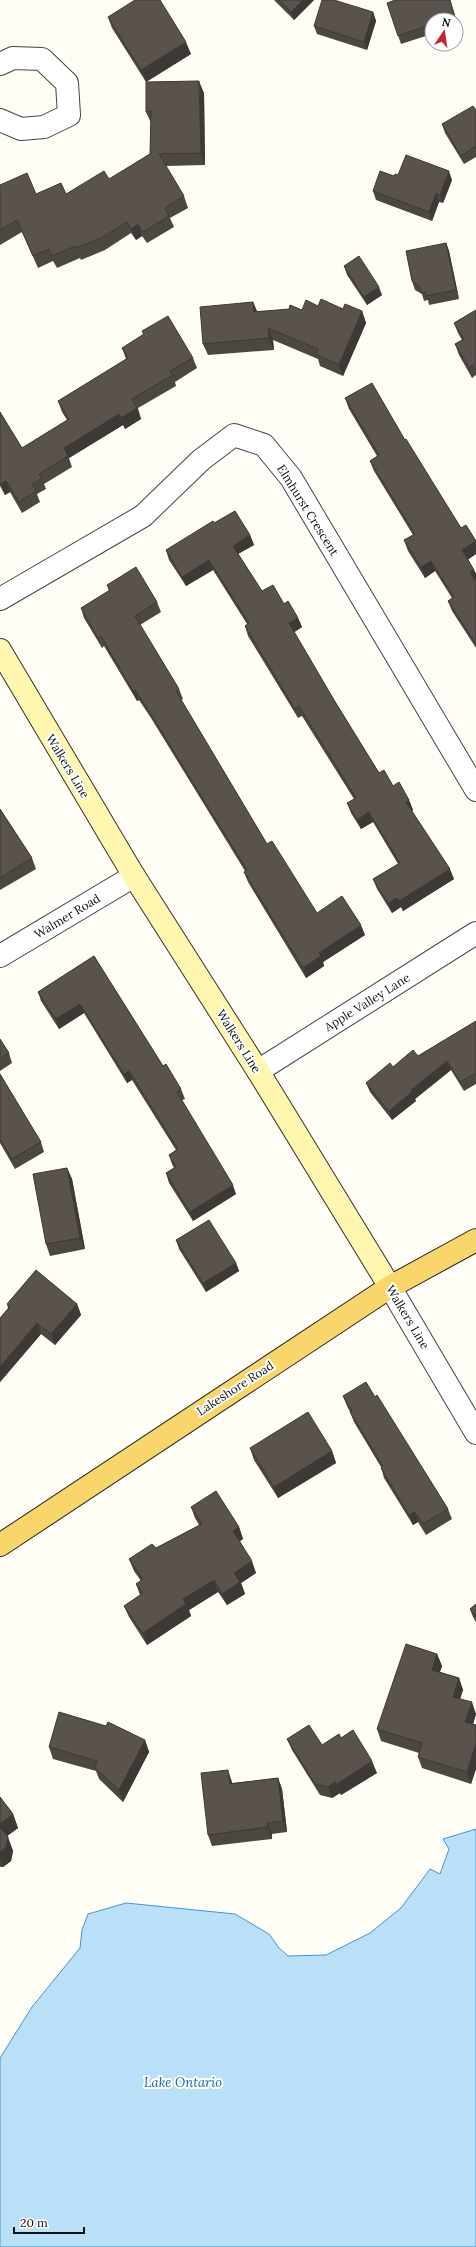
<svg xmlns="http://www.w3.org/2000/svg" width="476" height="2247" font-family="Lora,serif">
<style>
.water{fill:#b9e0f7;stroke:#3f96cf}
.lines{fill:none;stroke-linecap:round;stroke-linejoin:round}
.minor-casing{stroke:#444;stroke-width:24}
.secondary-casing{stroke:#333;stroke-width:24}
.primary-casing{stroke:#222;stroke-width:24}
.minor{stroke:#fff;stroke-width:22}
.secondary{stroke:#fff6b0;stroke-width:22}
.primary{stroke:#f9d66b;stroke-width:22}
.wall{fill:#4d4742}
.shaded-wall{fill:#3f3936}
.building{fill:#5a524d;stroke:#3f3936}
.labels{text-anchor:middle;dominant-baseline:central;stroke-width:4;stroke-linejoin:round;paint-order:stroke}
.street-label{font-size:12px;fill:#111;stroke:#fff}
.water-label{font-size:13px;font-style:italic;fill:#1768a6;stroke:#fff}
</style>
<rect width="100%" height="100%" fill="#fffdf5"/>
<path class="water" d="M476 1829V2247H0V2058L32 2007 80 1948 82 1930 88 1914 126 1903 235 1914 269 1934 279 1948 288 1956 326 1955 370 1933 401 1908 430 1869 440 1874 449 1849 443 1839Z"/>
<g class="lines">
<g class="minor-casing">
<g id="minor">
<path d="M0 64 13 58 42 59 67 83 69 115 44 127 21 129 0 120"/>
<path d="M0 599 143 516 201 460 234 435 264 445 291 478 476 790"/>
<path d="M0 956 134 876"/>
<path d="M258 1071 476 933"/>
<path d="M390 1287 476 1433"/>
</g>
</g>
<g class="secondary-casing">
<path id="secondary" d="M0 650 134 876 258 1071 390 1287"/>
</g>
<g class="primary-casing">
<path id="primary" d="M0 1545 390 1287 476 1240"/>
</g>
<use href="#minor" class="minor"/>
<use href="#secondary" class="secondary"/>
<use href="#primary" class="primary"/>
</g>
<g class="wall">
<path d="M274 0H314L294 20Z"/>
<path d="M450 0 458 25 456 26V20H432V34L401 44 387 3Z"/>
<path d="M373 12 376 21 367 50 317 34 314 26Z"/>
<path d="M108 17 191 54 146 82 112 28Z"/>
<path d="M204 93 205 165 166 166 184 196 188 208 170 218 174 227 147 243 142 236 136 240 131 233 105 250 81 260 80 258 57 268 53 261 38 268 22 232 0 245V185L36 194H66L109 179 150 154 151 123 146 112Z"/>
<path d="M476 110V157L464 164 445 133 442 124Z"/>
<path d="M398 175 452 180 443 203 439 202 432 221 376 200 373 191 394 176Z"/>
<path d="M446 243 449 251 459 299 429 305 428 300 424 301 422 294 415 290 412 281Z"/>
<path d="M344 266 382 295 367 305 347 275Z"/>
<path d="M253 302 257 311 302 310 318 306 362 311 366 323 343 376 320 366 318 359 273 340 274 350 208 355 203 344Z"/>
<path d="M476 310V375L472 378 459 355 455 344 462 340 458 333 454 323Z"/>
<path d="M142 331 193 358 197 368 175 382 176 386 138 408 141 419 125 429 123 425 69 458 72 467 44 484 46 489 37 494 40 502 22 513 10 492 5 495 0 486V412L22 448 67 420 62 412 58 401 126 359 122 348 144 335Z"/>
<path d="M345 398 405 440 461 528 476 541V554L468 559 474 570 476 574V648L452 611 448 601 452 598 435 571 425 578 408 551 404 540 413 535 374 471 370 461 377 456 349 409Z"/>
<path d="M214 523 250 535 254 545 238 554 262 591 284 604 298 618 302 627 294 632 334 700 379 773 409 800 413 810 412 811 454 879 403 911 401 907 392 913 377 889 373 879 398 864 373 822 361 829 351 813 347 803 354 799 302 716 298 718 248 636 245 626 247 624 213 570 186 586 169 560 166 550Z"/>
<path d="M107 585 157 602 161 612 140 625 179 689 183 699 181 700 267 844 317 913 365 935 323 962 324 966 306 978 248 882 244 872 245 871 151 718 139 700 137 701 104 646 102 648 84 618 81 608 109 591Z"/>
<path d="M0 809 32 858 36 869 0 890Z"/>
<path d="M94 956 163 1066 181 1089 185 1099 182 1100 236 1194 193 1221 169 1183 166 1173 174 1168 172 1164 169 1155 176 1150 132 1080 127 1083 84 1013 59 1029 41 1001 38 992Z"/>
<path d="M476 1021V1084L464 1091 451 1070 415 1099 416 1101 392 1120 370 1092 366 1083 393 1067 418 1056Z"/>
<path d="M0 1039 9 1053 12 1063 0 1071Z"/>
<path d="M0 1074 41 1142 44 1152 15 1169 0 1143Z"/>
<path d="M67 1168 72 1179 85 1249 50 1256 46 1244Z"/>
<path d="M176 1240 236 1263 239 1271 206 1292 179 1249Z"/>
<path d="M7 1304H77L81 1315 55 1345 41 1334 0 1382V1318L8 1308Z"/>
<path d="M343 1396 375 1397 448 1509 452 1519 426 1535 418 1522 413 1525 384 1478 381 1467 354 1422 350 1412 347 1406Z"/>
<path d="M250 1448 332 1451 336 1463 278 1498 254 1460Z"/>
<path d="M191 1507 239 1527 243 1539 240 1541 256 1573 241 1583 245 1594 227 1605 218 1592 189 1610 191 1616 147 1645 129 1617 124 1606 140 1595 136 1584 141 1581 134 1571 129 1559 156 1548 199 1525 195 1518Z"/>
<path d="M476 1604V1622L473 1617 470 1609Z"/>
<path d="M437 1654 442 1666 440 1672 459 1678 463 1690 460 1699 476 1714 473 1724 476 1725V1769L471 1784 422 1768 418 1757 419 1753 381 1741 377 1729Z"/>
<path d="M341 1738 377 1773 341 1795 340 1793 332 1798 320 1795 292 1750 287 1739 322 1745Z"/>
<path d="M145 1740 149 1752 123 1802 99 1779 96 1771 53 1759 49 1747Z"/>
<path d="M278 1778 282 1789 287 1832 272 1834V1839L212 1846 208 1835 232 1782V1783Z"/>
<path d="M0 1797 13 1814 18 1828 7 1836 13 1851 11 1861 3 1867H0Z"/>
</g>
<g class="shaded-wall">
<path d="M303 0H314L294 20 291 12Z"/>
<path d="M373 12 376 21 367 50 364 42Z"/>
<path d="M186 42 191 54 146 82 141 70Z"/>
<path d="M199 81 204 93 205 165 201 153Z"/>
<path d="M449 171 452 180 443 203 440 195Z"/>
<path d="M436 193 439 202 432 221 429 212Z"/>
<path d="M138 224 142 236 136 240 131 229Z"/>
<path d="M446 243 449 251 459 299 456 290Z"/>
<path d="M379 287 382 295 367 305 364 297Z"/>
<path d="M253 302 258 314 254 312Z"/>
<path d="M362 311 366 323 343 376 339 365Z"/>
<path d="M268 328 273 340 274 350 269 338Z"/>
<path d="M137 408 141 419 125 429 121 418Z"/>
<path d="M119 414 123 425 69 458 64 448Z"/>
<path d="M6 481 10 492 5 495 1 484Z"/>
<path d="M250 535 254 545 236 555 233 546Z"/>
<path d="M476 541V554L466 561 462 550Z"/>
<path d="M209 560 213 570 186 586 182 577Z"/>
<path d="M431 561 435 571 425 578 421 567Z"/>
<path d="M474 570 476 574V582L470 572Z"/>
<path d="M298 618 302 627 293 633 289 623Z"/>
<path d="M135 690 139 700 137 701 133 691Z"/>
<path d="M409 800 413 810 410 812 406 802Z"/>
<path d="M369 812 373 822 361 829 357 820Z"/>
<path d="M450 869 454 879 403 911 399 901Z"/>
<path d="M397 898 401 907 392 913 388 903Z"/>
<path d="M361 925 365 935 323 962 324 966 306 978 303 968 319 953Z"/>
<path d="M80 1004 84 1013 59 1029 56 1019Z"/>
<path d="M447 1061 451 1070 415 1099 416 1101 392 1120 389 1111 411 1090Z"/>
<path d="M129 1071 132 1080 127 1083 124 1074Z"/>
<path d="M67 1168 72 1179 85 1249 80 1238Z"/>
<path d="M233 1185 236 1194 193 1221 190 1212Z"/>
<path d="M236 1263 239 1271 206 1292 203 1283Z"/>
<path d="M77 1304 81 1315 55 1345 51 1334Z"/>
<path d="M37 1323 41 1334 0 1382V1367Z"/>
<path d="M332 1451 336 1463 278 1498 274 1487Z"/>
<path d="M415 1512 418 1522 413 1525 409 1515Z"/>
<path d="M239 1527 243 1539 237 1543 233 1531Z"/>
<path d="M252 1561 256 1573 241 1583 245 1594 227 1605 222 1594 234 1573Z"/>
<path d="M214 1580 218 1592 189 1610 191 1616 147 1645 143 1633 183 1599Z"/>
<path d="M437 1654 442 1666 436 1681 432 1670Z"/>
<path d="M459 1678 463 1690 457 1708 453 1697Z"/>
<path d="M472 1702 476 1714 470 1734 465 1722Z"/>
<path d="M145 1740 149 1752 123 1802 119 1790Z"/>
<path d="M476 1743V1769L471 1784 467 1772Z"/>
<path d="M372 1761 377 1773 341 1795 337 1784Z"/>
<path d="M228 1770 232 1782 234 1795 230 1784Z"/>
<path d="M278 1778 282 1789 287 1832 283 1821Z"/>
<path d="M335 1782 340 1793 332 1798 328 1787Z"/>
<path d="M13 1814 18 1828 3 1839 0 1829V1824Z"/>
<path d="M267 1823 272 1834V1839L268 1827Z"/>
<path d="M8 1837 13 1851 11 1861 3 1867 0 1858V1852Z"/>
</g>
<g class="building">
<path d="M135 0H160L186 42 141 70 108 17Z"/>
<path d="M279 0H303L291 12Z"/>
<path d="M322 0H334L373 12 364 42 314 26Z"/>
<path d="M395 0H450L455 17 445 20H432V24L398 36 387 3Z"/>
<path d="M199 81 201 153 159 154 184 196 165 208 169 216 143 232 138 224 131 229 127 222 101 238 76 248 75 246 52 256 49 249 33 256 17 220 0 230V185L27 173 36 194 61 183 66 194 104 171 109 179 150 154 151 111 146 112V82Z"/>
<path d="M473 106 476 110V146L461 156 442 124Z"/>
<path d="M406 155 449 171 440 195 436 193 429 212 373 191 380 171 394 176 395 174 398 175Z"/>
<path d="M446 243 456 290 426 296 425 292 421 293 420 287 412 281 406 251Z"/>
<path d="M359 256 379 287 364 297 344 266Z"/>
<path d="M321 299 343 309 345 304 362 311 339 365 316 354 318 349 268 328 269 338 203 344 200 307 253 302 254 312 289 309 290 305 302 310 306 300 318 306Z"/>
<path d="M476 310V370L473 365 469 367 455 344 464 339 454 323Z"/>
<path d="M168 316 193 358 170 371 173 375 132 399 137 408 121 418 119 414 64 448 68 456 39 474 42 478 32 484 36 491 19 502 6 481 1 484 0 482V412L22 448 69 419 58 401 128 358 122 348 144 334 142 331Z"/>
<path d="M372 383 405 440 406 439 461 528 466 525 476 541 462 550 474 570 470 572 476 581V644L448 601 454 597 431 561 421 567 404 540 415 534 370 461 379 455 345 398Z"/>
<path d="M235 511 250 535 233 546 262 591 273 585 284 604 288 601 298 618 289 623 334 700 379 773 384 770 393 786 399 782 409 800 406 802 450 869 399 901 397 898 388 903 373 879 400 863 369 812 357 820 347 803 356 798 299 706 295 709 245 626 249 623 209 560 182 577 166 550 213 521 214 523Z"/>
<path d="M136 567 157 602 135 616 179 689 176 691 267 844 272 841 317 913 342 896 361 925 319 953 321 956 303 968 244 872 247 870 147 708 135 690 133 691 101 636 98 638 81 608 110 590 107 585Z"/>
<path d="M0 809 32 858 0 878Z"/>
<path d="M94 956 163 1066 166 1064 181 1089 177 1092 233 1185 190 1212 166 1173 176 1167 169 1155 178 1149 129 1071 124 1074 80 1004 56 1019 38 992Z"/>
<path d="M476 1021V1073L460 1082 447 1061 411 1090 412 1092 389 1111 366 1083 390 1063 393 1067 413 1050 418 1056Z"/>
<path d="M0 1039 9 1053 0 1058Z"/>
<path d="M0 1074 41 1142 12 1159 0 1139Z"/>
<path d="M67 1168 80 1238 46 1244 33 1174Z"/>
<path d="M209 1220 236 1263 203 1283 176 1240Z"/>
<path d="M36 1270 77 1304 51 1334 37 1323 0 1367V1318L10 1307 7 1304Z"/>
<path d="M366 1382 375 1397 377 1395 448 1509 423 1524 415 1512 409 1515 381 1468 383 1466 350 1412 352 1411 343 1396Z"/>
<path d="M308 1412 332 1451 274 1487 250 1448Z"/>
<path d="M216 1491 239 1527 233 1531 252 1561 234 1573 240 1582 222 1594 214 1580 183 1599 186 1604 143 1633 124 1606 143 1593 136 1584 143 1579 129 1559 152 1544 156 1548 202 1524 191 1507Z"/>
<path d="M476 1604V1617L470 1609Z"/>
<path d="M406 1644 437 1654 432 1670 459 1678 453 1697 472 1702 465 1722 476 1725V1743L467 1772 418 1757 422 1743 377 1729Z"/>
<path d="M59 1712 106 1726 108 1722 145 1740 119 1790 95 1768 97 1761 49 1747Z"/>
<path d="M309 1725 322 1745 339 1734 341 1738 353 1730 372 1761 337 1784 335 1782 328 1787 315 1784 287 1739Z"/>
<path d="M228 1770 230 1784 278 1778 283 1821 267 1823 268 1827 208 1835 201 1773Z"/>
<path d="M0 1797 13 1814 0 1824Z"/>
<path d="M0 1827 8 1837 6 1847 0 1852Z"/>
</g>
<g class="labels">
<g class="street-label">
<text transform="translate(308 510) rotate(58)">Elmhurst Crescent</text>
<text transform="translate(68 766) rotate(59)">Walkers Line</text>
<text transform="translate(67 916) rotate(-31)">Walmer Road</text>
<text transform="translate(367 1002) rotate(-32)">Apple Valley Lane</text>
<text transform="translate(239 1041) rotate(58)">Walkers Line</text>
<text transform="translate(408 1317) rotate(59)">Walkers Line</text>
<text transform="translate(235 1388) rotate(-33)">Lakeshore Road</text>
</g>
<g class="water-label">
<text x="183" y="2082">Lake Ontario</text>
</g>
</g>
<g transform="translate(444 32) rotate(13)"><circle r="19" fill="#ffffff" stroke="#a0a0a0"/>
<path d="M0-3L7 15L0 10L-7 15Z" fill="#c4262e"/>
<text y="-6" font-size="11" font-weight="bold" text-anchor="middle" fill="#111111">N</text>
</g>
<path d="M14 2227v6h70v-6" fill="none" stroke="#111111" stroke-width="2"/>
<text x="20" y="2227" font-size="12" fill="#111111" stroke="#ffffff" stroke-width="3" paint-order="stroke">20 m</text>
</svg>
